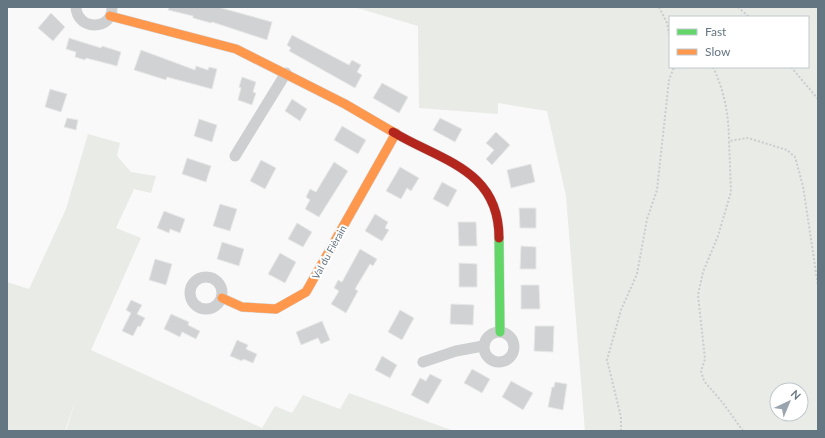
<svg xmlns="http://www.w3.org/2000/svg" width="825" height="438" font-family="Lato,sans-serif">
<style>
.green{fill:#e8ebe6;fill-rule:evenodd}
.building{fill:#d0d2d3;stroke:#e8e8e8}
.lines{fill:none;stroke-linecap:round;stroke-linejoin:round}
.fast-casing{stroke:#d5d6d7;stroke-width:10}
.slow-casing{stroke:#d5d6d7;stroke-width:10}
.jam-casing{stroke:#d5d6d7;stroke-width:10}
.path{stroke:#cbcccd;stroke-width:2;stroke-dasharray:2 2;stroke-linecap:butt}
.street{stroke:#cecfd0;stroke-width:11}
.fast{stroke:#63d668;stroke-width:9}
.slow{stroke:#ff974d;stroke-width:9}
.jam{stroke:#b3261e;stroke-width:9}
.labels{text-anchor:middle;dominant-baseline:central;stroke-width:4;stroke-linejoin:round;paint-order:stroke}
.street-label{font-size:10px;fill:#657683;stroke:#fff}
</style>
<rect width="100%" height="100%" fill="#f9f9f9"/>
<g class="green">
<path d="M354 7H818V431H585L566 196 547 111 498 103V114L419 108 418 26ZM670 17H808V67H670ZM777 390H801V414H777Z"/>
<path d="M88 134 120 143 117 156 131 172 156 176 151 193 134 189 116 228 141 238 91 350 262 428 275 406 292 413 303 395 340 409 349 393 454 431H66L77 395 65 431H7V282L29 289 66 209Z"/>
</g>
<g class="building">
<path d="M169 7H218L272 22 267 40 212 22 211 23 193 18V16L168 10Z"/>
<path d="M51 13 65 27 53 41 38 28Z"/>
<path d="M292 35 349 65 352 60 361 65 357 72 362 75 355 88 289 51 291 48 287 45Z"/>
<path d="M69 38 101 48 102 46 121 52 117 66 86 58 85 60 75 57 76 52 66 49Z"/>
<path d="M141 50 195 70 196 66 208 70 209 67 217 69 212 89 167 77 166 80 134 70Z"/>
<path d="M242 77 256 82 253 92 256 93 252 105 238 100 241 88 239 87Z"/>
<path d="M382 83 408 97 399 113 373 98Z"/>
<path d="M50 89 67 94 61 112 45 107Z"/>
<path d="M292 99 307 109 300 121 285 111Z"/>
<path d="M67 118 78 120 76 130 64 127Z"/>
<path d="M440 118 462 129 455 142 433 130Z"/>
<path d="M199 119 217 125 212 142 194 136Z"/>
<path d="M342 126 366 140 358 154 334 140Z"/>
<path d="M496 132 510 145 492 165 486 159 494 150 486 143Z"/>
<path d="M187 158 211 166 206 182 182 174Z"/>
<path d="M261 160 276 168 265 189 250 181Z"/>
<path d="M334 162 348 171 319 217 305 209 310 200 306 197 310 189 316 192Z"/>
<path d="M531 164 535 182 511 188 507 170Z"/>
<path d="M400 167 419 178 411 191 407 188 401 199 386 191Z"/>
<path d="M442 182 457 190 448 207 433 199Z"/>
<path d="M220 204 237 209 230 231 213 226Z"/>
<path d="M519 208H536V228H520Z"/>
<path d="M164 211 185 219 180 233 170 229 169 233 157 228Z"/>
<path d="M375 214 388 222 385 228 389 230 382 241 365 231Z"/>
<path d="M458 222H476L477 246H459Z"/>
<path d="M297 223 312 232 303 247 288 239Z"/>
<path d="M222 242 244 249 239 266 217 259Z"/>
<path d="M521 246 536 247V269H520Z"/>
<path d="M360 249 377 259 373 266 370 264 355 289 358 291 346 313 331 304 339 291 334 288 338 280 342 282Z"/>
<path d="M280 253 296 262 285 283 268 274Z"/>
<path d="M155 259 172 264 166 285 149 280Z"/>
<path d="M459 263 477 264V287H459Z"/>
<path d="M521 285H539L540 309H521Z"/>
<path d="M131 300 142 305 137 314 145 318 140 327 138 326 133 336 122 331 131 313 126 310Z"/>
<path d="M451 304 474 305 473 325 450 324Z"/>
<path d="M400 310 414 318 402 340 388 332Z"/>
<path d="M171 314 189 322 188 325 200 331 196 339 182 332 180 337 164 329Z"/>
<path d="M322 321 330 340 321 344 318 338 301 345 296 332Z"/>
<path d="M535 326H554L553 352 534 351Z"/>
<path d="M237 340 248 345 246 349 257 354 253 363 243 359 242 361 230 356Z"/>
<path d="M382 356 397 365 390 378 375 370Z"/>
<path d="M472 369 490 379 482 393 464 383Z"/>
<path d="M430 374 442 380 428 404 411 395 420 378 426 381Z"/>
<path d="M511 381 533 393 523 410 502 397Z"/>
<path d="M555 382 567 384 563 410 548 407 552 387H554Z"/>
</g>
<g class="lines">
<g class="fast-casing">
<path id="fast" d="M499 238 500 332"/>
</g>
<g class="slow-casing">
<g id="slow">
<path d="M110 16 236 49 345 104 393 132"/>
<path d="M222 298 242 307 276 309 306 292 396 133"/>
</g>
</g>
<g class="jam-casing">
<path id="jam" d="M393 132C441 161 499 169 499 238"/>
</g>
<g class="path">
<path d="M659 7 667 23 670 37"/>
<path d="M738 7 749 17"/>
<path d="M713 67C724 90 729 115 729 141"/>
<path d="M791 67 818 99"/>
<path d="M621 431V417L607 360 621 310 637 274 647 219 657 190 669 80 674 67"/>
<path d="M743 431 723 403 704 381 701 371 705 359 698 295 703 272 718 236 731 192 729 141 748 138 787 150 795 157 803 186 818 286"/>
</g>
<g class="street">
<path d="M76 7C77 31 113 31 112 7"/>
<path d="M235 156 286 73"/>
<circle cx="206" cy="293" r="16"/>
<circle cx="499" cy="347" r="15"/>
<path d="M423 362 456 351 483 346"/>
</g>
<use href="#fast" class="fast"/>
<use href="#slow" class="slow"/>
<use href="#jam" class="jam"/>
</g>
<g class="labels">
<g class="street-label">
<text transform="translate(329 252) rotate(-61)">Val du Fièrain</text>
</g>
</g>
<rect width="825" height="438" fill="none" stroke="#657683" stroke-width="16"/>
<rect x="669" y="16" width="140" height="52" fill="#ffffff" stroke="#c1c8cd"/>
<rect x="677" y="29" width="20" height="6" fill="#63d668" stroke="#c1c8cd"/>
<text x="705" y="36" font-size="12" fill="#657683">Fast</text>
<rect x="677" y="49" width="20" height="6" fill="#ff974d" stroke="#c1c8cd"/>
<text x="705" y="56" font-size="12" fill="#657683">Slow</text>
<g transform="translate(789 402) rotate(44)"><circle r="19" fill="#ffffff" stroke="#c1c8cd"/>
<path d="M0-3L7 15L0 10L-7 15Z" fill="#99a4ac"/>
<text y="-6" font-size="11" font-weight="bold" text-anchor="middle" fill="#657683">N</text>
</g>
</svg>
